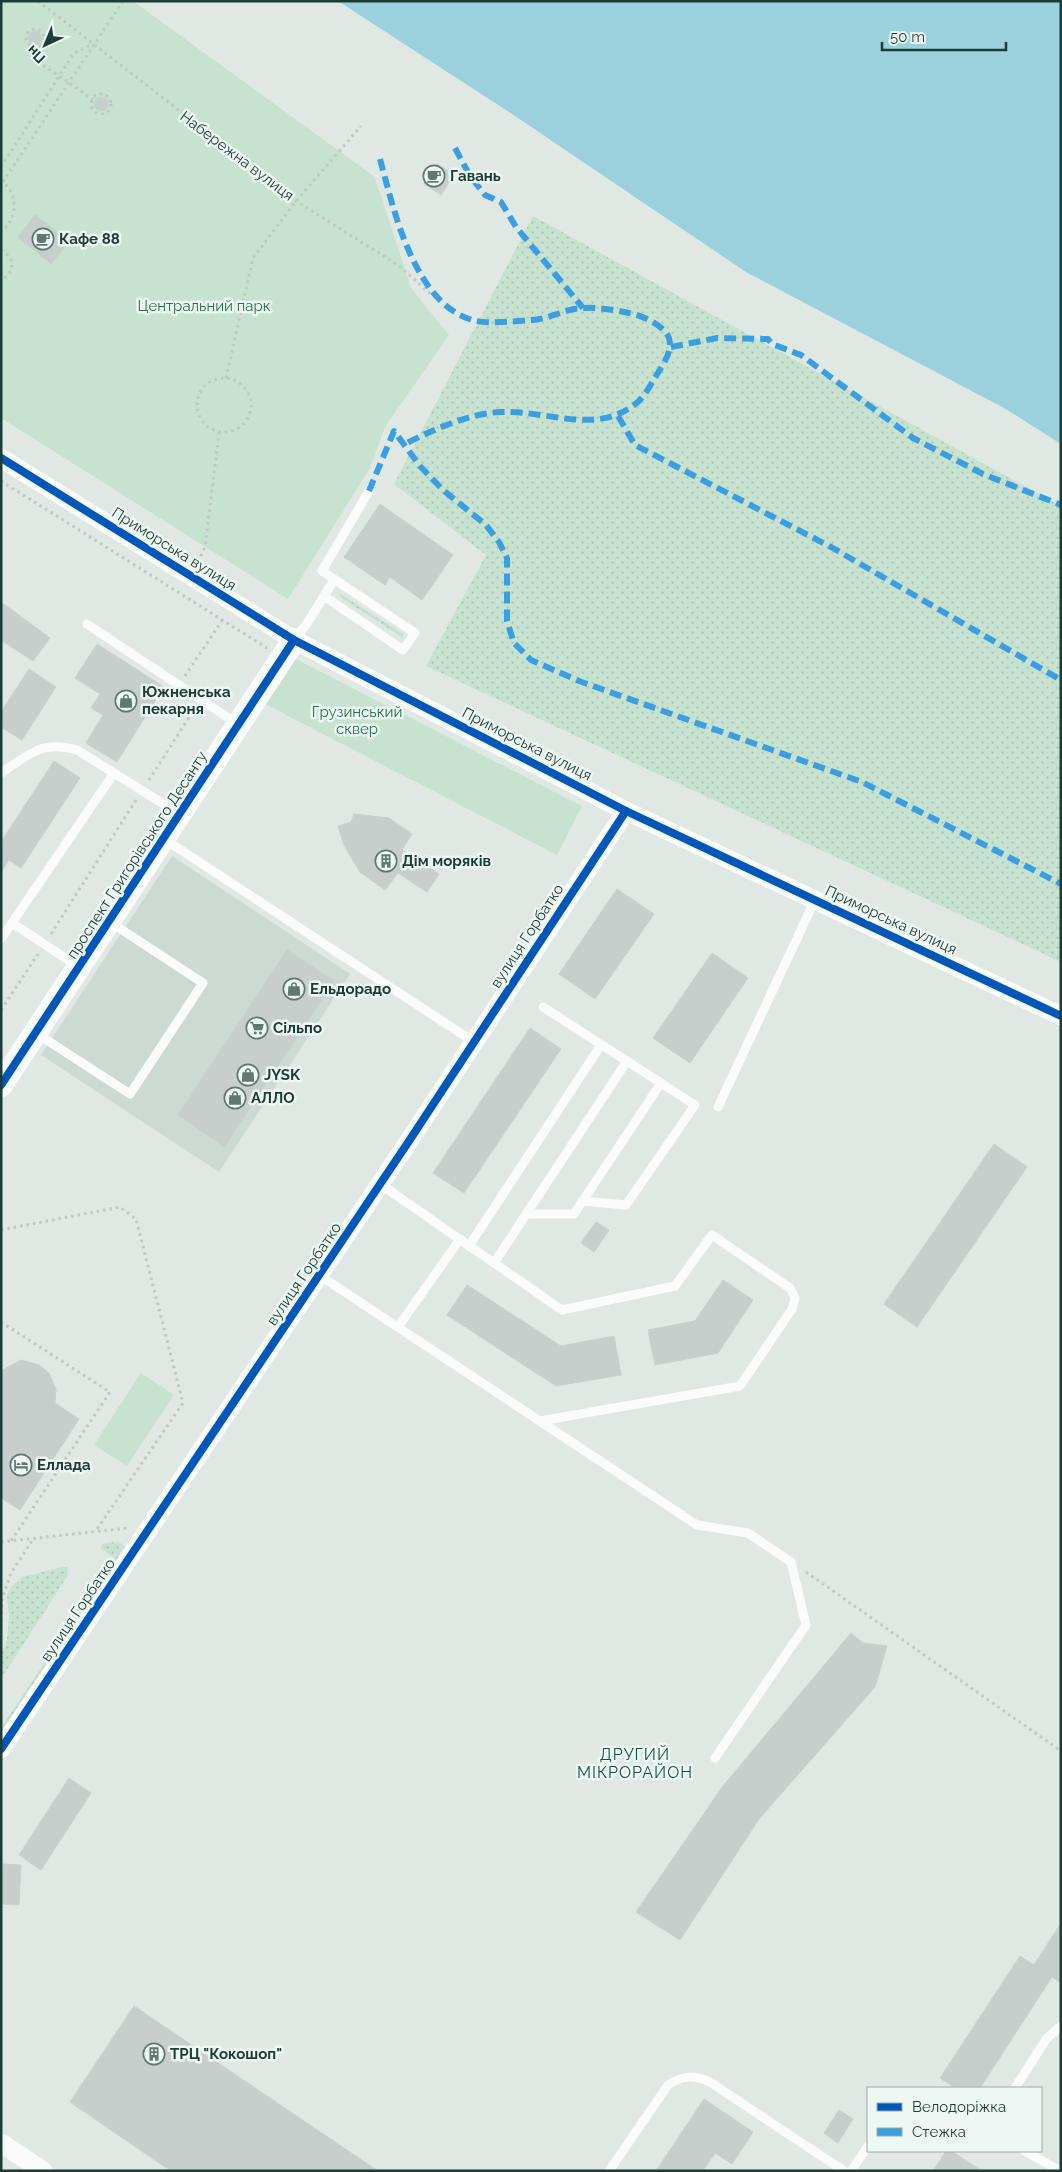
<svg xmlns="http://www.w3.org/2000/svg" width="1062" height="2172" font-family="Raleway,sans-serif">
<style>
.built{fill:#cddad4}
.grass{fill:url(#grass-dots)}
.park{fill:#c7e3d0}
.water{fill:#9bd1dc}
.building{fill:#c7cfcc;stroke:#c9d1cd}
.lines{fill:none;stroke-linecap:round;stroke-linejoin:round}
.path{stroke:#bec8c6;stroke-width:3;stroke-dasharray:2.5 4;stroke-linecap:butt}
.service{stroke:#fafcfb;stroke-width:9}
.minor{stroke:#fafcfb;stroke-width:19}
.tertiary{stroke:#fafcfb;stroke-width:24}
.quiet{stroke:#3c9ee2;stroke-width:6;stroke-dasharray:12 6;stroke-linecap:butt}
.cycleway-casing{stroke:#edf7f3;stroke-width:11}
.cycleway{stroke:#0057b8;stroke-width:8}
.labels{text-anchor:middle;dominant-baseline:central;stroke-width:5;stroke-linejoin:round;paint-order:stroke}
.street-label{font-size:15px;fill:#1d3c35;stroke:#edf7f3}
.poi-label{font-size:15px;font-weight:bold;fill:#1d3c35;stroke:#edf7f3;text-anchor:start}
.park-label{font-size:15px;fill:#227746;stroke:#edf7f3}
.neighbourhood-label{font-size:16px;letter-spacing:1px;fill:#175044;stroke:#edf7f3}
</style>
<defs>
<pattern id="grass-dots" width="8" height="8" patternUnits="userSpaceOnUse" patternTransform="scale(1.25)"><rect width="8" height="8" fill="#c7e3d0"/><path d="M2 2h.1M6 6h.1" fill="none" stroke="#aac4b3" stroke-width="1.8" stroke-linecap="round"/></pattern>
</defs>
<rect width="100%" height="100%" fill="#e0e8e4"/>
<path class="built" d="M172 856 350 974 219 1172 41 1055Z"/>
<g class="grass">
<path d="M533 216 1061 506V962L426 666 486 555 394 484Z"/>
<path d="M339 593 403 634V638L340 597Z"/>
<path d="M118 1542 126 1547 1 1736V1728L114 1558 100 1548 104 1543Z"/>
<path d="M63 1567H67L68 1575 1 1679V1655L7 1640 9 1617 7 1596 10 1588 22 1577Z"/>
</g>
<g class="park">
<path d="M1 1H133L375 177 411 288 449 335 385 427 370 468 288 599 1 418Z"/>
<path d="M290 656 582 806 557 855 265 704Z"/>
<path d="M141 1373 174 1395 127 1466 94 1445Z"/>
</g>
<path class="water" d="M338 1H1061V444L1004 408 746 272 509 112Z"/>
<g class="building">
<circle cx="35" cy="38" r="7"/>
<circle cx="101" cy="104" r="7"/>
<path d="M437 164 454 175 441 195 424 184Z"/>
<path d="M35 215 69 241 51 264 18 237Z"/>
<path d="M380 504 453 555 422 600 390 577 385 585 344 557Z"/>
<path d="M1 602 50 638 33 661 1 640Z"/>
<path d="M97 644 164 687 117 762 86 743 103 715 91 708 100 694 75 678Z"/>
<path d="M29 669 56 687 22 740 1 727V712Z"/>
<path d="M54 761 80 778 21 868 9 860 1 872V842Z"/>
<path d="M354 814 389 818 412 834 402 850 439 874 427 892 398 873 385 890 360 872 344 845 338 826 351 822Z"/>
<path d="M617 889 654 914 595 999 559 974Z"/>
<path d="M287 950 334 981 224 1147 178 1115Z"/>
<path d="M712 953 748 978 690 1063 653 1038Z"/>
<path d="M530 1028 561 1049 464 1193 433 1173Z"/>
<path d="M994 1144 1027 1167 917 1327 884 1304Z"/>
<path d="M596 1222 609 1230 594 1252 581 1243Z"/>
<path d="M723 1280 753 1300 718 1353 655 1365 648 1330 695 1321Z"/>
<path d="M467 1285 561 1346 614 1336 621 1375 556 1386 447 1315Z"/>
<path d="M21 1360 39 1365 49 1373 56 1389 55 1403 79 1419 20 1510 1 1498V1371Z"/>
<path d="M851 1633 863 1643 887 1646 875 1687 759 1819 680 1940 636 1912 723 1786Z"/>
<path d="M69 1778 91 1793 41 1870 19 1855Z"/>
<path d="M3 1864 21 1865 19 1905 2 1904Z"/>
<path d="M1061 1923V1983L1052 1977 980 2088H956L940 2078 1020 1956 1034 1965Z"/>
<path d="M134 2006 378 2171H171L70 2102Z"/>
<path d="M704 2099 753 2132 732 2164 715 2153 703 2171H656Z"/>
<path d="M839 2110 853 2119 838 2143 824 2133Z"/>
<path d="M946 2151H951L982 2171H933Z"/>
</g>
<g class="lines">
<g class="path">
<path d="M38 1 296 201 398 265 441 303"/>
<circle cx="35" cy="38" r="9"/>
<path d="M41 46 34 59 93 99"/>
<circle cx="101" cy="104" r="10"/>
<path d="M1 167 74 53 91 45"/>
<path d="M1 180C19 195 18 218 1 232"/>
<path d="M3 182 123 1"/>
<path d="M1 250 10 257C14 267 11 275 1 279"/>
<circle cx="224" cy="405" r="27"/>
<path d="M226 378 253 258 296 201 361 126"/>
<path d="M1 481 267 648"/>
<path d="M198 562 205 547 219 432"/>
<path d="M185 676 223 619"/>
<path d="M149 780 195 708"/>
<path d="M51 934 136 800"/>
<path d="M1 1010 38 954"/>
<path d="M1 1230 120 1207 136 1219 183 1403 95 1532"/>
<path d="M1 1322 110 1392 11 1541"/>
<path d="M1 1542 128 1528"/>
<path d="M806 1572 1061 1751"/>
<path d="M1 1627 2 1599 11 1573 34 1538"/>
</g>
<g class="service">
<path d="M324 596 403 650 415 633 322 571 369 491"/>
<path d="M87 624 239 725"/>
<path d="M294 639 306 625 334 580"/>
<path d="M1 773C31 754 40 740 77 750L178 813"/>
<path d="M164 839 474 1042"/>
<path d="M12 923 79 967"/>
<path d="M1 939 114 773"/>
<path d="M543 1007 695 1105 626 1205 582 1201"/>
<path d="M36 1033 130 1094 203 983 110 922"/>
<path d="M718 1107 815 900"/>
<path d="M380 1184 562 1310 675 1286 712 1235 790 1288 795 1298 792 1309 740 1386 540 1421"/>
<path d="M526 1214H574L661 1083"/>
<path d="M469 1246 601 1045"/>
<path d="M494 1263 627 1061"/>
<path d="M319 1275 697 1525 748 1533 791 1562 806 1625 715 1758"/>
<path d="M398 1327 460 1239"/>
<path d="M1015 2088 1047 2038 1061 2026"/>
<path d="M1025 2151 1060 2171"/>
<path d="M609 2171 668 2085C684 2075 693 2075 710 2082L844 2171"/>
<path d="M851 2171 868 2146"/>
</g>
<g class="minor">
<path d="M1 458 294 640 626 811 1061 1016"/>
<path d="M1 1749 409 1141 626 811"/>
<path d="M1 2143 43 2171"/>
</g>
<path class="tertiary" d="M1 1085 294 640"/>
<g class="quiet">
<path d="M455 148 470 176 485 195 501 202 516 227 583 308"/>
<path d="M380 159C394 211 415 307 476 321 492 324 515 321 532 320 550 319 566 308 584 308 598 307 615 310 629 313 641 315 664 325 669 338 673 352 663 364 656 376 651 384 646 394 639 401 598 437 549 410 501 412 470 413 432 430 405 444"/>
<path d="M671 347 717 338 768 339 772 344 801 355 913 438 983 474 1061 505"/>
<path d="M618 416 635 445 831 547 1061 680"/>
<path d="M369 491 394 431 420 466 443 490 486 525 499 542 507 558V621L514 643 531 660 579 681 862 782 1061 884"/>
</g>
<g class="cycleway-casing">
<g id="cycleway">
<path d="M1 458 294 640 626 811 1061 1016"/>
<path d="M1 1085 294 640"/>
<path d="M1 1749 409 1141 626 811"/>
</g>
</g>
<use href="#cycleway" class="cycleway"/>
</g>
<defs>
<g id="cafe-ring" transform="scale(1.125)"><circle r="9.5" fill="#edf7f3" stroke="#617872" stroke-width="1.5"/><path d="M-5.5-4.5H6V0H3Q3 3.5 0 3.5H-2.5Q-5.5 3.5-5.5 0ZM3-3.2v2h1.7v-2ZM-6 4.5H4V6H-6Z" fill="#617872"/></g>
<g id="shop-ring" transform="scale(1.125)"><circle r="9.5" fill="#edf7f3" stroke="#617872" stroke-width="1.5"/><path d="M-5-2.5h2.3a2.7 3.5 0 0 1 5.4 0H5L5.5 6h-11ZM-1.5-2.5h3a1.5 2.3 0 0 0-3 0Z" fill="#617872"/></g>
<g id="building-ring" transform="scale(1.125)"><circle r="9.5" fill="#edf7f3" stroke="#617872" stroke-width="1.5"/><path d="M-4-6H4V6H1V3H-1V6H-4ZM-2.5-4.3h1.7v1.8h-1.7ZM.8-4.3h1.7v1.8H.8ZM-2.5-1h1.7V.8h-1.7ZM.8-1h1.7V.8H.8Z" fill="#617872"/></g>
<g id="supermarket-ring" transform="scale(1.125)"><circle r="9.5" fill="#edf7f3" stroke="#617872" stroke-width="1.5"/><path d="M-6-5.5h2.5l.6 2H6L4.5 2H-2.5L-4.4-4H-6ZM-1.5 3.2a1.3 1.3 0 1 0 .1 0ZM3 3.2a1.3 1.3 0 1 0 .1 0Z" fill="#617872"/></g>
<g id="hotel-ring" transform="scale(1.125)"><circle r="9.5" fill="#edf7f3" stroke="#617872" stroke-width="1.5"/><path d="M-6-4.5h1.5V1H6V5H4.5V3h-9V5H-6ZM-4 0a1.8 1.8 0 1 1 3.6 0ZM.5 0V-2.5h3Q6-2.5 6 0Z" fill="#617872"/></g>
</defs>
<g fill-rule="evenodd">
<use href="#cafe-ring" x="434" y="176"/>
<use href="#cafe-ring" x="43" y="239"/>
<use href="#shop-ring" x="126" y="701"/>
<use href="#building-ring" x="386" y="861"/>
<use href="#shop-ring" x="294" y="989"/>
<use href="#supermarket-ring" x="257" y="1028"/>
<use href="#shop-ring" x="248" y="1075"/>
<use href="#shop-ring" x="235" y="1098"/>
<use href="#hotel-ring" x="21" y="1465"/>
<use href="#building-ring" x="154" y="2054"/>
</g>
<g class="labels">
<g class="street-label">
<text transform="translate(237 156) rotate(37)">Набережна вулиця</text>
<text transform="translate(174 549) rotate(32)">Приморська вулиця</text>
<text transform="translate(527 744) rotate(27)">Приморська вулиця</text>
<text transform="translate(137 855) rotate(-57)">проспект Григорівського Десанту</text>
<text transform="translate(891 920) rotate(25)">Приморська вулиця</text>
<text transform="translate(527 936) rotate(-57)">вулиця Горбатко</text>
<text transform="translate(304 1274) rotate(-56)">вулиця Горбатко</text>
<text transform="translate(78 1610) rotate(-56)">вулиця Горбатко</text>
</g>
<g class="poi-label">
<text x="450" y="176">Гавань</text>
<text x="59" y="239">Кафе 88</text>
<text x="142" y="692">Южненська<tspan x="142" dy="17">пекарня</tspan></text>
<text x="402" y="861">Дім моряків</text>
<text x="310" y="989">Ельдорадо</text>
<text x="273" y="1028">Сільпо</text>
<text x="264" y="1075">JYSK</text>
<text x="251" y="1098">АЛЛО</text>
<text x="37" y="1465">Еллада</text>
<text x="170" y="2054">ТРЦ "Кокошоп"</text>
</g>
<g class="park-label">
<text x="204" y="306">Центральний парк</text>
<text x="357" y="712">Грузинський<tspan x="357" dy="17">сквер</tspan></text>
</g>
<g class="neighbourhood-label">
<text x="635" y="1754">ДРУГИЙ<tspan x="635" dy="18">МІКРОРАЙОН</tspan></text>
</g>
</g>
<rect width="1062" height="2172" fill="none" stroke="#1d3c35" stroke-width="5"/>
<rect x="867" y="2087" width="175" height="65" fill="#edf7f3" stroke="#9aaca7"/>
<rect x="877" y="2103" width="25" height="8" fill="#0057b8" stroke="#9aaca7"/>
<text x="912" y="2112" font-size="15" fill="#1d3c35">Велодоріжка</text>
<rect x="877" y="2128" width="25" height="8" fill="#3c9ee2" stroke="#9aaca7"/>
<text x="912" y="2137" font-size="15" fill="#1d3c35">Стежка</text>
<g transform="translate(45 45) rotate(224)" stroke="#edf7f3" stroke-width="4" paint-order="stroke">
<path d="M0-4L9 19L0 12L-9 19Z" fill="#1d3c35"/>
<text y="-8" font-size="14" font-weight="bold" text-anchor="middle" fill="#1d3c35">Пн</text>
</g>
<path d="M882 42v8h124v-8" fill="none" stroke="#1d3c35" stroke-width="2.5"/>
<text x="890" y="42" font-size="15" fill="#1d3c35" stroke="#edf7f3" stroke-width="4" paint-order="stroke">50 m</text>
</svg>
